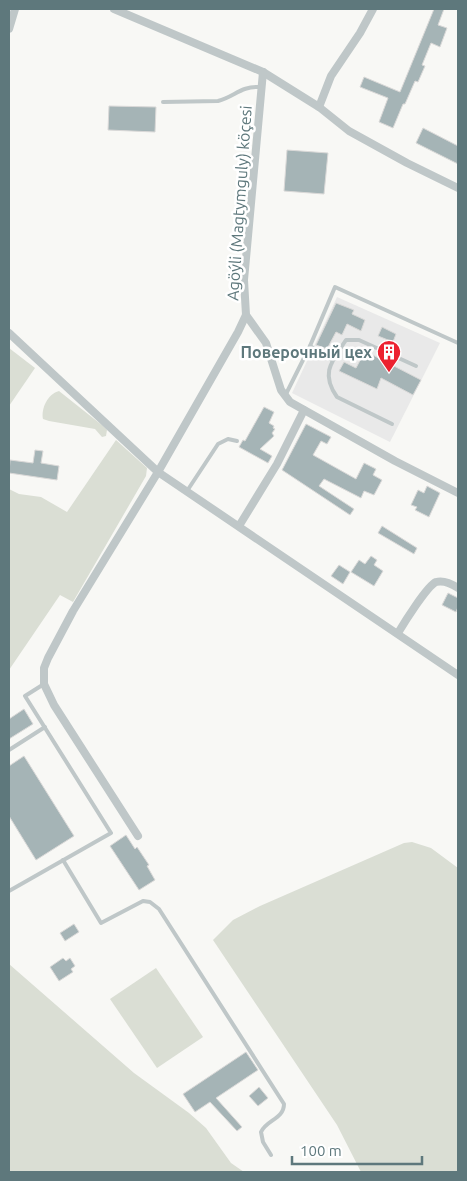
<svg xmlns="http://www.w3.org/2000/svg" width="467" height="1181" font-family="Ubuntu,sans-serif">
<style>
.built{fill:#e9e9e9}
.green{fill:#daded4}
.building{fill:#a5b4b6;stroke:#dad9d8}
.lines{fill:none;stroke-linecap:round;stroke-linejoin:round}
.service{stroke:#bfc7c8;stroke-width:4}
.minor{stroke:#bfc7c8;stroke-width:8}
.labels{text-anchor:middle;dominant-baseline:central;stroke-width:5;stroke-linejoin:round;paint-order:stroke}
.street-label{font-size:16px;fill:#5e787c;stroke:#fff}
.poi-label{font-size:16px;font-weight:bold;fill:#5e787c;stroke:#fff;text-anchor:end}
</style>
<rect width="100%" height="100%" fill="#f8f8f5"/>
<path class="built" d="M337 297 440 343 390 442 292 393Z"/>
<g class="green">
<path d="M9 348 35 368 9 406Z"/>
<path d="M59 391 103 426 107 430 106 436 102 437 95 429 49 421 43 419C41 408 48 394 59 391Z"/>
<path d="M116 440 147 468 146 476 73 602 60 595 9 670V489L19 494 41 497 67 512Z"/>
<path d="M412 842 431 848 458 868V1172H361L337 1125 213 940 233 920 260 906 404 843Z"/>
<path d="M9 964 134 1073 189 1113 206 1128 231 1163 244 1172H9Z"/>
<path d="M156 968 203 1037 157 1068 110 999Z"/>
</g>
<g class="building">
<path d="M434 9H444L438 25 447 28 440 47 431 43 422 65 425 66 418 82 415 81 405 104H403L393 128 379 122 388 98 360 87 364 77 400 92Z"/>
<path d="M109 106 156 107 155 132 108 130Z"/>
<path d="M423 128 458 146V164L416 143Z"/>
<path d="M287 150 328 153 324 194 284 191Z"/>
<path d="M336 303 354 310 352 314 365 320 361 331 347 324 342 335 336 332 327 349 316 345Z"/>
<path d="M382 327 396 334 393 342 378 336Z"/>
<path d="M365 351 421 380 413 395 381 378 377 389 339 371 344 362 356 368Z"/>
<path d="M264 407 274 412 269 423 274 426 273 428 275 429 272 433 274 436 260 449 272 456 268 463 239 447 243 440 245 441Z"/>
<path d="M306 424 331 437 327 444 321 441 313 455 356 479 364 463 376 469 373 475 382 480 374 495 364 491 361 498 324 479 319 486 354 509 350 515 282 470Z"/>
<path d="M35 450 43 451 41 463 59 466 57 480 9 473 10 460 33 463Z"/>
<path d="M427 486 440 493 429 517 415 510 417 507 411 505 418 490 424 493Z"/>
<path d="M382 526 417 548 414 554 378 533Z"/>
<path d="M371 556 377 560 374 565 383 571 374 586 351 572 359 560 365 564Z"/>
<path d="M339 565 350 572 343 584 331 576Z"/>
<path d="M448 593 458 598V607L456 612 442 605Z"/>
<path d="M24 709 33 724 9 739V719Z"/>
<path d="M24 756 74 836 36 860 9 816V766Z"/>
<path d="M126 835 135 849 137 847 149 865 147 866 155 880 139 890 110 846Z"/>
<path d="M74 924 79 932 65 941 60 933Z"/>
<path d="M63 958 66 961 70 958 75 966 71 969 73 972 59 981 50 967Z"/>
<path d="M246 1052 258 1070 216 1098 242 1127 237 1131 210 1102 195 1112 183 1094Z"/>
<path d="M259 1087 268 1098 258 1106 249 1096Z"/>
</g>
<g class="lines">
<g class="service">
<path d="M163 102 218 101C236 96 240 86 261 87"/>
<path d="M310 346 332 360"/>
<path d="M285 396 310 346 335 287 458 343"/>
<path d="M392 424 337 397C320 373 332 361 346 340H359L416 366"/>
<path d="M187 491 218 444 228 439 237 441"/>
<path d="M9 750 45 727"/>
<path d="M63 860 101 923 143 901 150 902 159 909 284 1104C284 1119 266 1120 261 1132L263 1142 271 1155"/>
<path d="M9 891 111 833 25 696 44 684"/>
</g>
<g class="minor">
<path d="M114 9 263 72 319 107 349 131 407 163 458 188"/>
<path d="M9 29 15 9"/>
<path d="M263 72 244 280 246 315 266 343 281 390 290 402 395 461 458 493"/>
<path d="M319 107 331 76 360 33 373 9"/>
<path d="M9 333 158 472 458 675"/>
<path d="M239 526 277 464 304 410"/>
<path d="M398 633C404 623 427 586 436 582 443 580 452 584 458 588"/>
<path d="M138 836 54 705 44 684V668L48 658 73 611 158 472 238 332 246 315"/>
</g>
</g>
<defs>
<g id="building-pin" transform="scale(1.25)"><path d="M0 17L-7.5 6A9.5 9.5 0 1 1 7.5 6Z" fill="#ec2130" stroke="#fff"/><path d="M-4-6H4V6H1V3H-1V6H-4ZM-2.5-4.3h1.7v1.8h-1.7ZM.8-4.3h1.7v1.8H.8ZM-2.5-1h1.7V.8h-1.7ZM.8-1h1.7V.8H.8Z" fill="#fff"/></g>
</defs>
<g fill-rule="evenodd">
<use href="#building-pin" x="389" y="352"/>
</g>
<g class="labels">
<g class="street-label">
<text transform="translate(239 203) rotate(-86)">Agöýli (Magtymguly) köçesi</text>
</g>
<g class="poi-label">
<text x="372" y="352">Поверочный цех</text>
</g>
</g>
<rect width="467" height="1181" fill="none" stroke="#5e787c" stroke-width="20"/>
<path d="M292 1156v8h130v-8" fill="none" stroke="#5e787c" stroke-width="2.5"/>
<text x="300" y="1156" font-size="15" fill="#5e787c" stroke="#ffffff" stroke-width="4" paint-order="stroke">100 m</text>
</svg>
